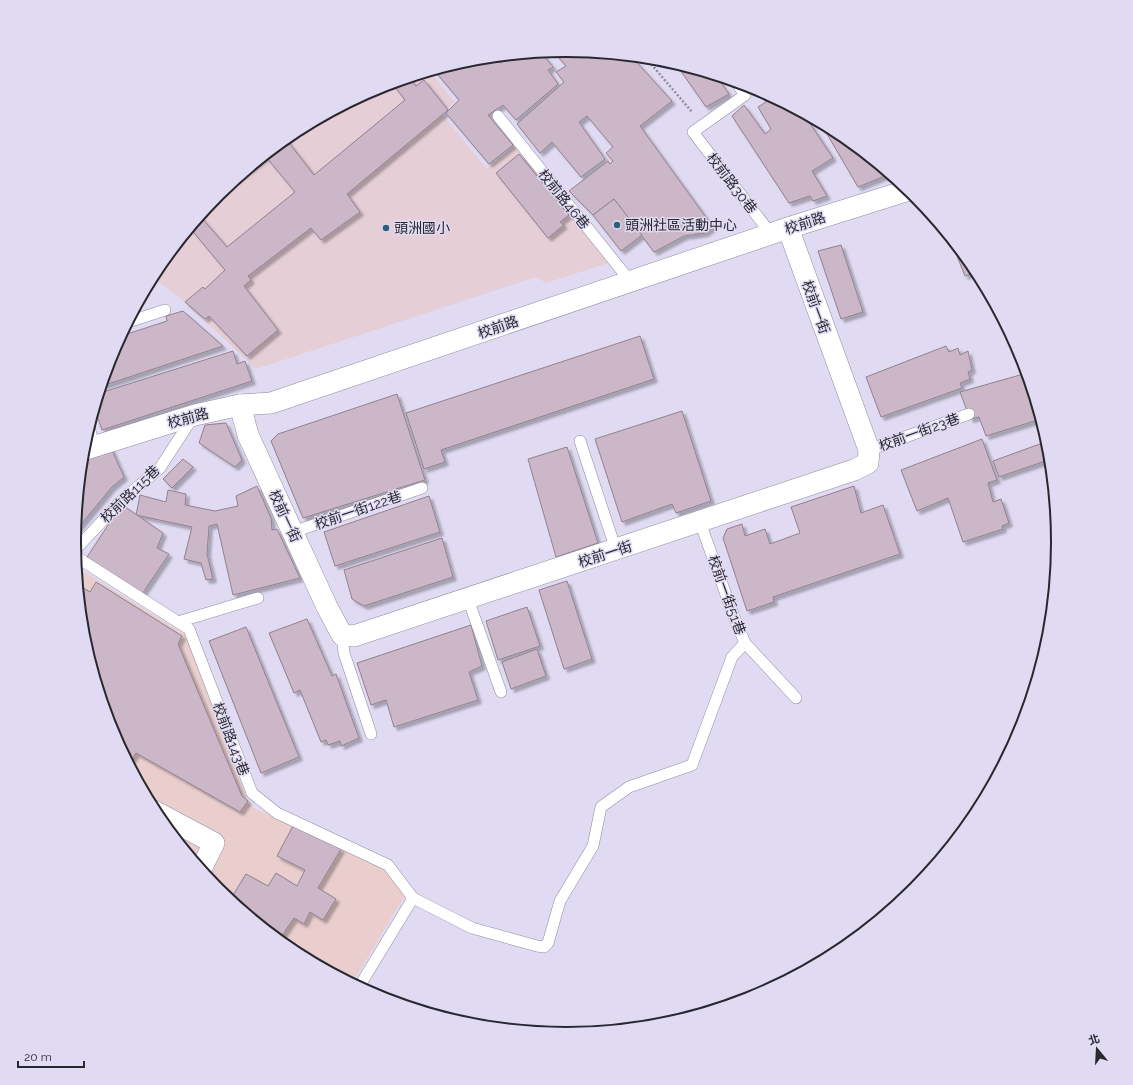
<svg xmlns="http://www.w3.org/2000/svg" width="1133" height="1085" font-family="Raleway,'Noto Sans TC',sans-serif">
<style>
.industrial{fill:#e9cecd}
.education{fill:#e6ced6}
.building{fill:#cbb7c8;stroke:#92808f;filter:url(#shadow)}
.lines{fill:none;stroke-linecap:round;stroke-linejoin:round}
.lane-casing{stroke:#908ca1;stroke-width:12}
.street-casing{stroke:#908ca1;stroke-width:22}
.path{stroke:#908c9d;stroke-width:2.5;stroke-dasharray:2 2;stroke-linecap:butt}
.lane{stroke:#fff;stroke-width:11}
.street{stroke:#fff;stroke-width:21}
.poi-dot{fill:#2d5e7c;stroke:#e0dbf2;stroke-width:1.5}
.labels{text-anchor:middle;dominant-baseline:central;stroke-width:3;stroke-linejoin:round;paint-order:stroke}
.street-label{font-size:14px;fill:#292730;stroke:#e0dbf2}
.poi-label{font-size:14px;fill:#292730;stroke:#e0dbf2;text-anchor:start}
.rim{fill:none;stroke:#292730;stroke-width:2}
</style>
<defs>
<filter id="shadow"><feDropShadow dx="3.5" dy="3.5" stdDeviation="1" flood-color="#0004"/></filter>
</defs>
<rect width="100%" height="100%" fill="#e0dbf2"/>
<path class="industrial" d="M76 567 186 635 245 794 252 807 383 867 405 895 352 984 293 952 218 891 157 816 111 731 83 638Z"/>
<path class="education" d="M430 72 455 102 442 114 487 169 515 145 608 263 546 283 536 277 256 369 178 296 152 278 157 269 218 194 293 133 378 87Z"/>
<g class="building">
<path d="M567 50 631 56 672 101 640 126 713 227 705 233 684 236 654 252 614 199 593 215 569 191 608 161 610 164 613 161 606 153 613 147 587 116 579 122 605 159 581 177 552 142 540 153 517 124 564 82 556 72 566 66 553 51Z"/>
<path d="M541 52 553 67 548 70 558 84 516 120 503 105 488 115 513 145 489 164 446 113 459 100 434 70 471 59 495 57 500 63 509 56Z"/>
<path d="M676 64 716 76 729 94 706 107Z"/>
<path d="M409 78 416 86 424 80 448 110 347 194 360 212 321 240 311 228 248 276 251 280 244 286 278 330 247 356 209 316 205 319 185 302 203 287 205 289 225 270 190 228 200 216 227 247 295 192 266 157 227 187 294 133 286 139 314 175 405 100 392 83Z"/>
<path d="M760 91 803 113 833 158 812 171 827 196 813 201 810 196 789 203 732 116 744 105 765 134 771 129 758 107 766 102Z"/>
<path d="M820 122 840 133 890 174 858 187Z"/>
<path d="M519 154 569 215 560 222 564 225 548 238 496 173Z"/>
<path d="M614 199 642 235 621 251 593 215Z"/>
<path d="M949 236 976 269 977 271 965 276Z"/>
<path d="M841 245 863 312 841 319 818 251Z"/>
<path d="M183 311 223 346 102 386 112 354 121 336 167 321 166 316Z"/>
<path d="M640 336 654 379 441 450 445 462 424 469 406 413Z"/>
<path d="M946 346 949 352 958 348 960 355 968 351 972 370 968 372 970 379 960 383 962 388 881 417 866 377Z"/>
<path d="M233 351 237 364 245 361 252 381 102 430 95 410 100 393Z"/>
<path d="M1027 373 1041 419 986 436 979 417 970 419 960 392Z"/>
<path d="M397 394 425 480 303 518 271 441 278 434Z"/>
<path d="M682 411 711 501 676 513 672 504 622 522 595 439Z"/>
<path d="M226 423 242 460 235 467 199 443 205 425Z"/>
<path d="M982 439 997 480 988 483 993 502 1001 499 1009 523 1002 526 1003 529 963 542 948 498 917 511 901 470Z"/>
<path d="M1048 441 1051 459 999 477 993 461Z"/>
<path d="M567 447 598 543 556 557 528 459Z"/>
<path d="M111 448 124 477 112 487 78 528 75 530 82 458Z"/>
<path d="M183 459 193 467 172 488 163 479Z"/>
<path d="M257 486 271 518 272 530 277 529 300 578 233 595 217 524 209 526 207 554 213 579 206 580 201 563 184 559 192 527 136 515 140 495 166 502 168 490 186 494 185 505 215 511 238 506 236 496Z"/>
<path d="M854 486 861 513 883 505 900 554 773 597 774 602 747 611 723 538 727 529 742 524 745 536 765 529 770 544 800 533 791 507Z"/>
<path d="M429 496 440 532 335 566 324 532Z"/>
<path d="M124 506 163 533 157 548 169 554 142 594 87 557 116 513Z"/>
<path d="M442 538 453 577 364 606 352 599 344 570Z"/>
<path d="M567 581 592 659 564 669 539 590Z"/>
<path d="M96 582 182 636 178 644 242 796 248 801 240 812 136 753 129 764 111 731 83 638 79 589 80 586 90 592Z"/>
<path d="M527 607 540 646 498 660 486 621Z"/>
<path d="M307 619 332 676 336 674 359 738 341 746 340 741 328 745 326 740 321 742 300 690 294 693 269 633Z"/>
<path d="M471 625 482 666 469 672 478 700 394 727 386 700 371 705 357 663Z"/>
<path d="M246 627 299 757 261 773 209 641Z"/>
<path d="M537 649 546 676 511 689 502 662Z"/>
<path d="M293 826 341 849 318 888 336 899 323 920 310 912 304 924 294 918 279 940 230 900 246 874 268 886 276 873 297 886 305 870 277 856Z"/>
</g>
<g class="lines">
<g class="lane-casing">
<g id="lane">
<path d="M736 82 745 95 693 132 771 234"/>
<path d="M498 116 630 281"/>
<path d="M128 322 165 310"/>
<path d="M89 427 94 446"/>
<path d="M580 441 616 550"/>
<path d="M869 450 969 414"/>
<path d="M700 522 734 617 745 643 796 698"/>
<path d="M293 532 422 488"/>
<path d="M75 550 122 500 160 468 193 417"/>
<path d="M75 556 189 629 252 793 277 813 388 865 413 898 472 928 537 946 544 947 548 943 560 901 593 846 601 807 629 787 692 765 732 657 745 643"/>
<path d="M468 599 501 692"/>
<path d="M178 622 258 598"/>
<path d="M342 635 344 653 371 734"/>
<path d="M359 987 413 898"/>
</g>
</g>
<g class="street-casing">
<g id="street">
<path d="M240 405 248 435 327 607 342 635 354 636 854 470 868 463 869 450 788 228"/>
<path d="M83 450 195 415 240 405 271 403 788 228 909 190"/>
<path d="M154 811 214 843 201 869"/>
</g>
</g>
<path class="path" d="M646 58 692 112"/>
<use href="#lane" class="lane"/>
<use href="#street" class="street"/>
</g>
<g class="poi-dot">
<circle cx="617" cy="225" r="4"/>
<circle cx="386" cy="228" r="4"/>
</g>
<g class="labels">
<g class="street-label">
<text transform="translate(732 183) rotate(52)">校前路30巷</text>
<text transform="translate(564 199) rotate(51)">校前路46巷</text>
<text transform="translate(805 223) rotate(-18)">校前路</text>
<text transform="translate(816 307) rotate(70)">校前一街</text>
<text transform="translate(498 327) rotate(-19)">校前路</text>
<text transform="translate(188 418) rotate(-15)">校前路</text>
<text transform="translate(919 432) rotate(-20)">校前一街23巷</text>
<text transform="translate(130 494) rotate(-44)">校前路115巷</text>
<text transform="translate(358 510) rotate(-19)">校前一街122巷</text>
<text transform="translate(285 516) rotate(65)">校前一街</text>
<text transform="translate(605 554) rotate(-18)">校前一街</text>
<text transform="translate(727 595) rotate(70)">校前一街51巷</text>
<text transform="translate(231 739) rotate(69)">校前路143巷</text>
</g>
<g class="poi-label">
<text x="625" y="225">頭洲社區活動中心</text>
<text x="394" y="228">頭洲國小</text>
</g>
</g>
<path d="M0 0H1133V1085H0ZM81 542a485 485 0 1 1 970 0a485 485 0 1 1-970 0Z" fill="#e0dbf2" fill-rule="evenodd"/>
<path class="rim" d="M81 542a485 485 0 1 1 970 0a485 485 0 1 1-970 0Z"/>
<g transform="translate(1097 1049) rotate(342)" stroke="#e0dbf2" stroke-width="3" paint-order="stroke">
<path d="M0-3L7 15L0 10L-7 15Z" fill="#292730"/>
<text y="-6" font-size="11" font-weight="bold" text-anchor="middle" fill="#292730">北</text>
</g>
<path d="M18 1061v6h66v-6" fill="none" stroke="#292730" stroke-width="2"/>
<text x="24" y="1061" font-size="12" fill="#292730" stroke="#e0dbf2" stroke-width="3" paint-order="stroke">20 m</text>
</svg>
